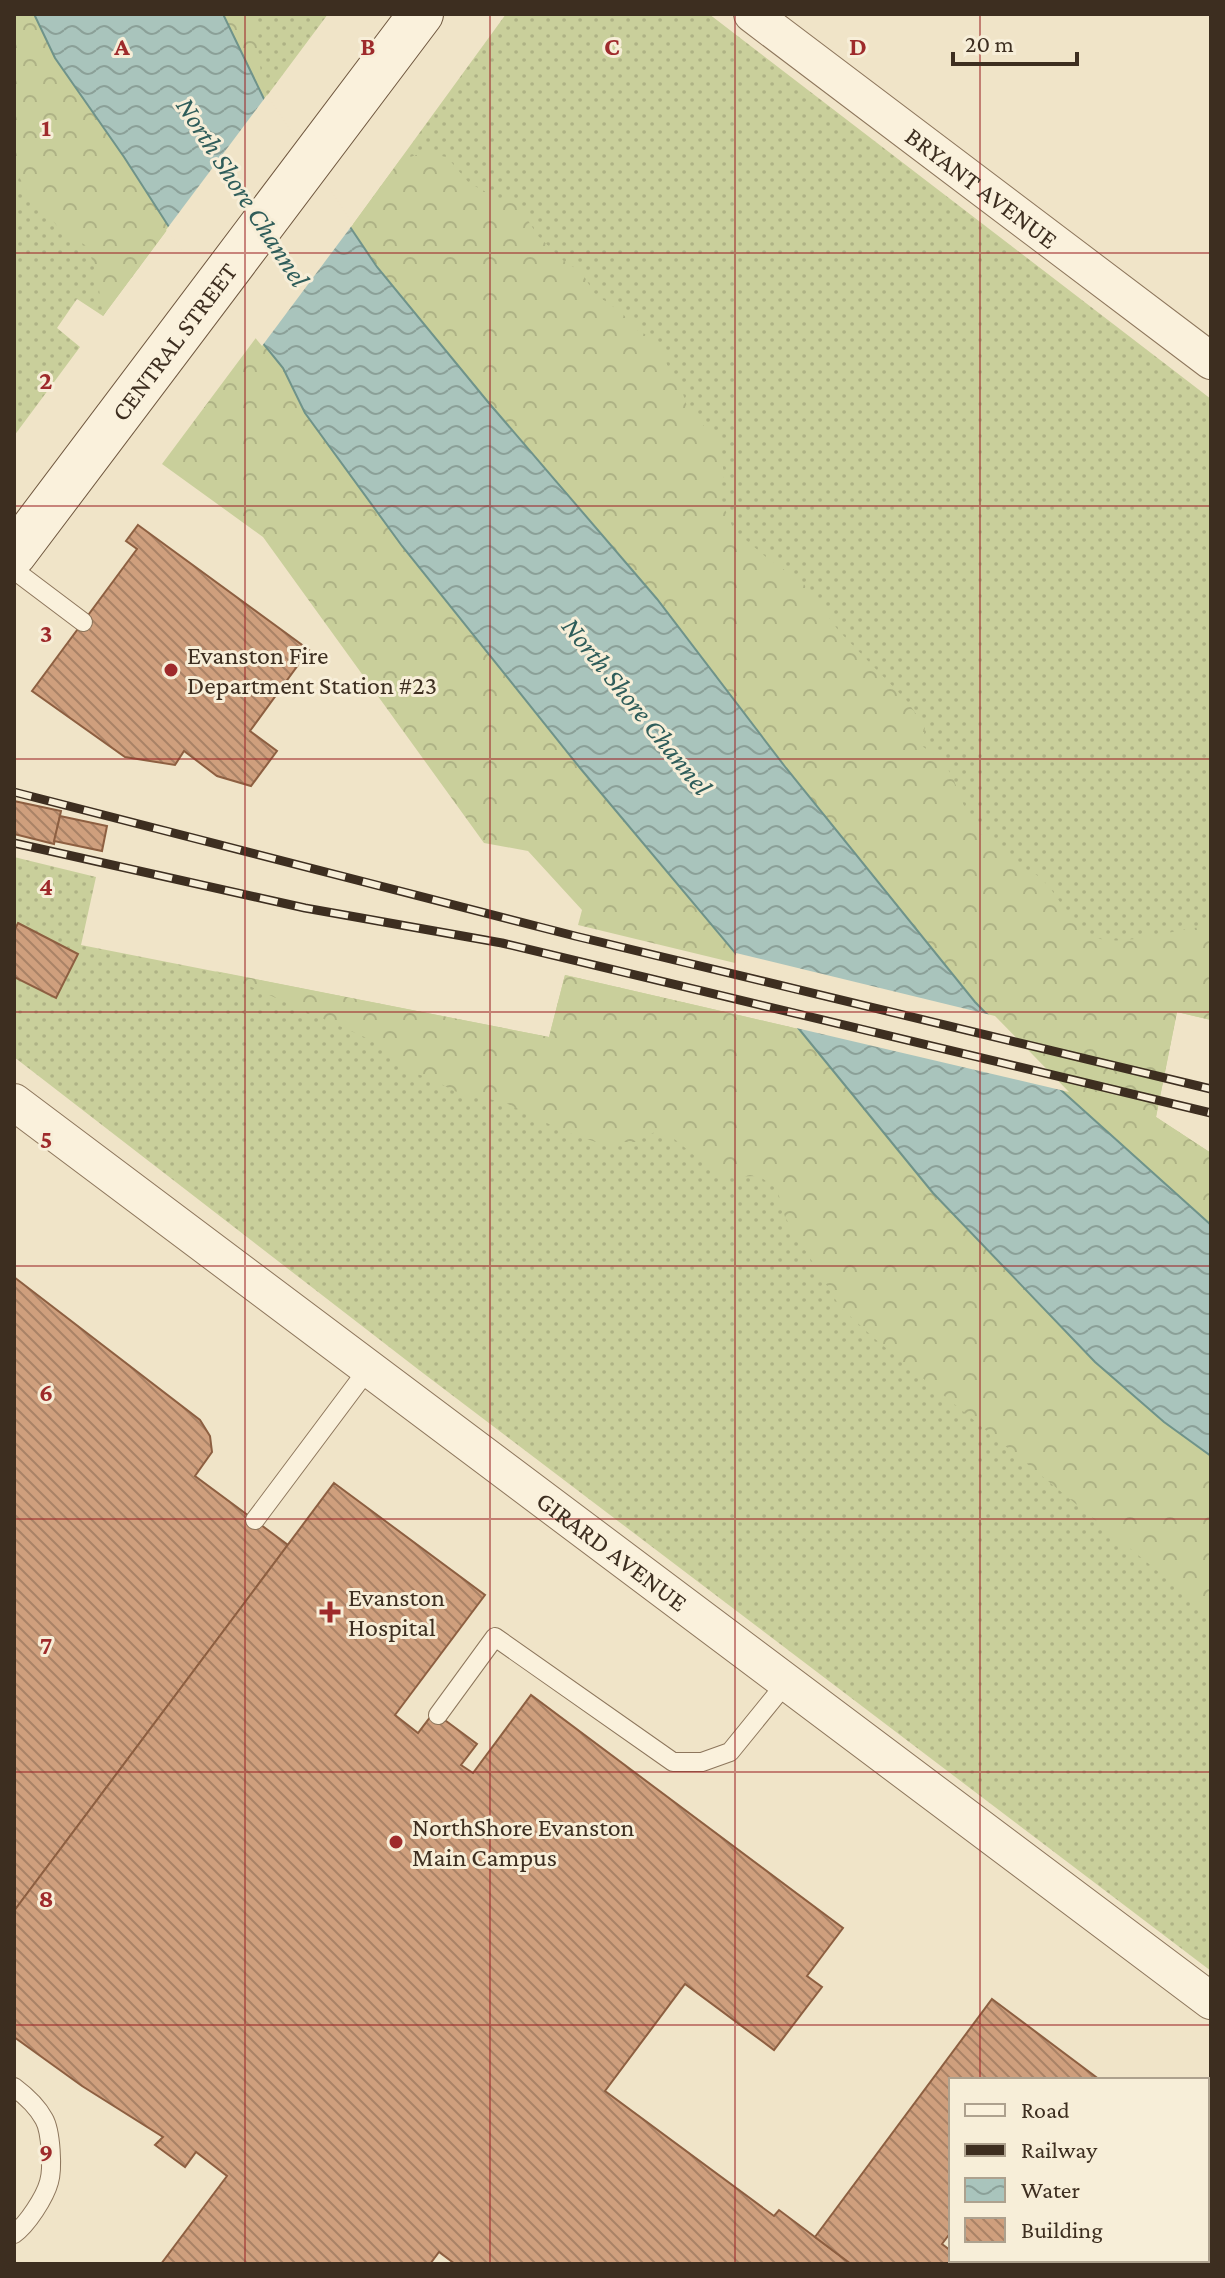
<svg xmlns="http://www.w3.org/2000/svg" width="1225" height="2278" font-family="'Crimson Pro',serif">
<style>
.grass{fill:url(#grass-dots)}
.forest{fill:url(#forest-crowns)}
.water{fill:url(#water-waves);stroke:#6f938a;stroke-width:2}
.pier{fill:#f0e4c8}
.building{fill:url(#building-back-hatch);stroke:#8d5f41;stroke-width:2}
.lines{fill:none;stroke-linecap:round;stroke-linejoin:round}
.service-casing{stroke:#8d765c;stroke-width:20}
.minor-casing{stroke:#8d765c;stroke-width:38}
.secondary-casing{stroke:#6f573f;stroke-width:46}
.service{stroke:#faf1dc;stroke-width:18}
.minor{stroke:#faf1dc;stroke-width:36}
.secondary{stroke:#faf1dc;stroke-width:44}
.rail-casing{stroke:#3d2e20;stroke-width:9}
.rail{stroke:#f7eed8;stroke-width:6;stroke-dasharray:18;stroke-linecap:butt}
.grid{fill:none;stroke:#9e2a2b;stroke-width:2;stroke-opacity:0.55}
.poi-dot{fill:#9e2a2b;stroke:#f7eed8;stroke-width:3}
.labels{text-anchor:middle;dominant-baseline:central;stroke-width:6;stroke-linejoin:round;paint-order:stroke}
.street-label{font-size:26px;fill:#3d2e20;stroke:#f7eed8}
.poi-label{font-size:26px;fill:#3d2e20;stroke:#f7eed8;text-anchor:start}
.water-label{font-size:28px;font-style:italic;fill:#2f5d5a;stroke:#f7eed8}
.grid-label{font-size:26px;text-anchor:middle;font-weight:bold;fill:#9e2a2b;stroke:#f7eed8;stroke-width:6;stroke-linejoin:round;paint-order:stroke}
</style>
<defs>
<pattern id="grass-dots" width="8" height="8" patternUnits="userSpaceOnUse" patternTransform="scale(2)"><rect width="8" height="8" fill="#c9cf9b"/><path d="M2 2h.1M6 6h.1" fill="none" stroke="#aeb285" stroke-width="1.8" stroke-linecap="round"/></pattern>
<pattern id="forest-crowns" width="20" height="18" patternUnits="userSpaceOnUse" patternTransform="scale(2)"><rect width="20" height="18" fill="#c9cf9b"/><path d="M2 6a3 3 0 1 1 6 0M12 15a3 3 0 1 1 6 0" fill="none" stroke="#aeb285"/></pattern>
<pattern id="water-waves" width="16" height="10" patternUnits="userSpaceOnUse" patternTransform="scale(2)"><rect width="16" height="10" fill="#a9c4bc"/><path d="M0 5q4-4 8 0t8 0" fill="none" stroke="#8ba098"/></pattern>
<pattern id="building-back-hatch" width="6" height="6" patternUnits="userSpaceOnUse" patternTransform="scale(2)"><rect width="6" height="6" fill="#cf9f7d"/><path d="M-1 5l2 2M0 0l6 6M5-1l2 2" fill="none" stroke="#a98266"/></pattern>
</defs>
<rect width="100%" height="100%" fill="#f0e4c8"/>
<g class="grass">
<path d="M14 14H328L103 316 77 299 57 328 80 347 14 436Z"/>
<path d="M506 14H709L1211 399V1020L1177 1012 1156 1117 1211 1153V1971L419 1370 14 1057V857L96 877 81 945 549 1037 565 975 1059 1089 657 599 488 402 377 267 351 227Z"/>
</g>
<g class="forest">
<path d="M14 14H34L55 58 124 157 169 227 103 316 97 276 88 247 59 228 27 191 14 168Z"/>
<path d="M223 14H254L264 99V98Z"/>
<path d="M423 153 447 157 469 183 494 196 518 205 538 236 566 263 581 271 594 293 622 313 638 331 656 339 669 369 679 382 688 409 719 442 724 474 719 496 734 530 766 557 803 583 838 630 907 701 925 727 922 746C930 752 941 758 946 766 959 785 963 813 979 832 989 843 1005 855 1017 864 1024 869 1032 871 1038 876 1065 897 1069 937 1107 940 1140 943 1177 928 1211 926V1020L1177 1012 1156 1117 1211 1153V1225L1061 1090 975 1002 786 768 657 599 488 402 377 267 351 227 400 160Z"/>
<path d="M258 335 283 368 305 413 402 546 580 768 736 953 735 963 578 925 582 910 528 851 484 843 263 537 162 464Z"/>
<path d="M215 971 549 1037 565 975 799 1029 933 1193 1095 1362 1164 1422 1211 1456V1615L875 1339 840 1307 785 1217 777 1189 759 1176 721 1177 673 1138 655 1132 635 1142H596L563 1131 506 1103 454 1091 430 1078 410 1072 389 1050 369 1039Z"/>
</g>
<path class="water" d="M34 14H223L264 99 377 267 488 402 657 599 786 768 975 1002 1061 1090 1211 1225V1456L1164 1422 1095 1362 933 1193 799 1029 580 768 402 546 305 413 283 368 169 227 124 157 55 58Z"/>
<g class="pier">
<path d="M267 95 353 224 262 346 166 230Z"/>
<path d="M736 953 995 1016 1069 1092 792 1027 736 959Z"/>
</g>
<g class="building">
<path d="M138 525 309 650 250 731 277 751 251 786 217 776 184 751 175 765 125 757 32 691 137 549 126 541Z"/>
<path d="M14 801 61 811 54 844 14 834Z"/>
<path d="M60 816 107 826 102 851 54 841Z"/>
<path d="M18 923 78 954 56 998 14 977V931Z"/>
<path d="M14 1277 200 1420 210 1436 212 1452 195 1476 288 1545 14 1911Z"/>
<path d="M334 1483 485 1595 395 1715 418 1733 434 1712 438 1715 477 1744 461 1765 473 1773 531 1695 843 1928 807 1976 822 1987 774 2050 685 1984 605 2091 774 2216 779 2210 851 2264H455L439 2252 430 2264H161L227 2176 196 2152 185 2167 155 2145 163 2137 82 2086 14 2037V1911Z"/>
<path d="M992 1999 1100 2080H951V2232L942 2244 951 2251V2260H963L968 2264H851L815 2237Z"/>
<path d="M1211 2199V2259L1207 2256V2204Z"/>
</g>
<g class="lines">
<g class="service-casing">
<g id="service">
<path d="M14 570 83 622"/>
<path d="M255 1520 368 1369"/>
<path d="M438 1715 495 1637 673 1762H702L730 1752 786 1683"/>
<path d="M14 2087C26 2096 37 2106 44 2119 51 2131 53 2169 49 2182 45 2197 27 2225 14 2234"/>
</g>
</g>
<g class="minor-casing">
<g id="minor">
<path id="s1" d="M752 14 1211 361"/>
<path id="s2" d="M14 1102 1211 2001"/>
</g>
</g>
<g class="secondary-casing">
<g id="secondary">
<path id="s3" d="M14 554 421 14"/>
</g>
</g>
<use href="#service" class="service"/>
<use href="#minor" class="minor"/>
<use href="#secondary" class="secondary"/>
<g class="rail-casing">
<g id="rail">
<path d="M14 792 575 936 1211 1089"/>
<path d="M14 843 305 908 502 943 1211 1113"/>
</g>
</g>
<use href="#rail" class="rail"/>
</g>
<path class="grid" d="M245 14V2264M490 14V2264M735 14V2264M980 14V2080M14 253H1211M14 506H1211M14 759H1211M14 1012H1211M14 1266H1211M14 1519H1211M14 1772H1211M14 2025H1211M980 2260V2264"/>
<g class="poi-dot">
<circle cx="171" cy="670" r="8"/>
<path d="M326 1600h8v8h8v8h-8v8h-8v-8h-8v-8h8z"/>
<circle cx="396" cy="1842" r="8"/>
</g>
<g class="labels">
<g class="street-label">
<text stroke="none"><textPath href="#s1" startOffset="288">BRYANT AVENUE</textPath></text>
<text stroke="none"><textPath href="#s3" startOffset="266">CENTRAL STREET</textPath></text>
<text stroke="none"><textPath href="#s2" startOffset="748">GIRARD AVENUE</textPath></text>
</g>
<g class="poi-label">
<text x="187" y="655">Evanston Fire<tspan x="187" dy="30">Department Station #23</tspan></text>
<text x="348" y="1597">Evanston<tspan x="348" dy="30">Hospital</tspan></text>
<text x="412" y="1827">NorthShore Evanston<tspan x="412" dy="30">Main Campus</tspan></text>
</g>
<g class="water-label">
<text transform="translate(243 192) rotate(57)">North Shore Channel</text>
<text transform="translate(637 706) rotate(51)">North Shore Channel</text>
</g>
</g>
<g class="grid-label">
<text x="122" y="55">A</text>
<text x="368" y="55">B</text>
<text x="612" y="55">C</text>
<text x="858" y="55">D</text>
<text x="46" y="136">1</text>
<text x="46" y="389">2</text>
<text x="46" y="642">3</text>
<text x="46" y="895">4</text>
<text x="46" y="1148">5</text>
<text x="46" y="1401">6</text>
<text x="46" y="1654">7</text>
<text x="46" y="1907">8</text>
<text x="46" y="2161">9</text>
</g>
<rect width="1225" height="2278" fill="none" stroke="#3d2e20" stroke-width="32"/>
<rect x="949" y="2078" width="260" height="184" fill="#f7eed8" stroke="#ada18e" stroke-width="2"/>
<rect x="965" y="2104" width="40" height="12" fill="#faf1dc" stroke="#ada18e" stroke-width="2"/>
<text x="1021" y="2118" font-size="24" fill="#3d2e20">Road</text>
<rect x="965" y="2144" width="40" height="12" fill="#3d2e20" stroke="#ada18e" stroke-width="2"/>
<text x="1021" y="2158" font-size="24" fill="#3d2e20">Railway</text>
<rect x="965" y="2178" width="40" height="24" fill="url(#water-waves)" stroke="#ada18e" stroke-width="2"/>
<text x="1021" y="2198" font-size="24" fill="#3d2e20">Water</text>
<rect x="965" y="2218" width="40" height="24" fill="url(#building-back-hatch)" stroke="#ada18e" stroke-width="2"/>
<text x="1021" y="2238" font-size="24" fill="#3d2e20">Building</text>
<path d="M953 52v12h124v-12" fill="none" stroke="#3d2e20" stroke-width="4"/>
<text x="965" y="52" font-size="24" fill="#3d2e20" stroke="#f7eed8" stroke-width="6" paint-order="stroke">20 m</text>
</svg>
